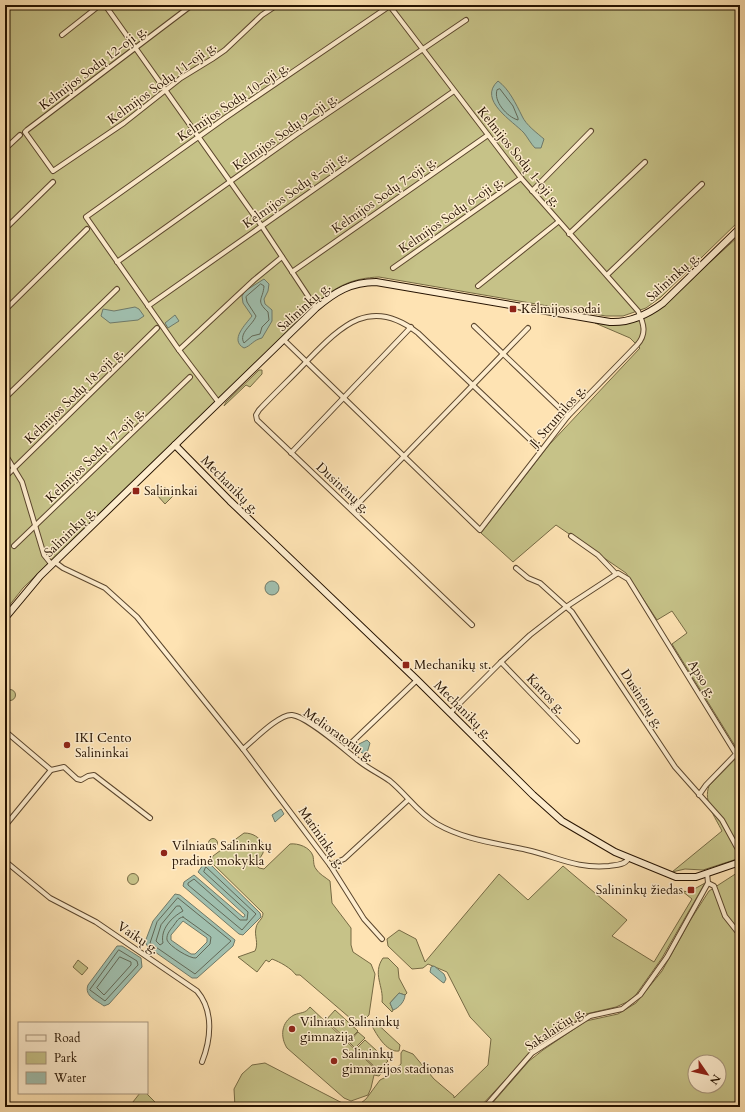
<svg xmlns="http://www.w3.org/2000/svg" width="745" height="1112" font-family="Cardo,serif">
<style>
.green{fill:#c6c288;stroke:#766a44;fill-rule:evenodd}
.water{fill:#a0bead;stroke:#6f7968;fill-rule:evenodd}
.lines{fill:none;stroke-linecap:round;stroke-linejoin:round}
.shore{stroke:#626856;stroke-width:1}
.street-casing{stroke:#5b462d;stroke-width:6}
.secondary-casing{stroke:#251200;stroke-width:8}
.street{stroke:#feedce;stroke-width:4}
.secondary{stroke:#feedce;stroke-width:6}
.poi-dot{fill:#8f2418;stroke:#feedce;stroke-width:1.5}
.labels{text-anchor:middle;dominant-baseline:central;stroke-width:3;stroke-linejoin:round;paint-order:stroke}
.street-label{font-size:13px;fill:#251200;stroke:#feedce}
.poi-label{font-size:13px;fill:#251200;stroke:#feedce;text-anchor:start}
</style>
<rect width="100%" height="100%" fill="#fee3b3"/>
<filter id="stains"><feTurbulence type="fractalNoise" baseFrequency=".005" numOctaves="4"/><feColorMatrix values="0 0 0 0 .2 0 0 0 0 .09 0 0 0 0 .02 0 0 0 .5 -.17"/></filter>
<radialGradient id="worn" r=".72"><stop offset=".6" stop-color="#630" stop-opacity="0"/><stop offset="1" stop-color="#630" stop-opacity=".3"/></radialGradient>
<g class="green">
<path d="M5 5H740V220L661 297 646 308 623 316H606L379 277C353 278 336 286 317 303L23 588 5 611Z"/>
<path d="M740 235V858L703 870 685 869 672 872 722 831C715 817 703 801 709 786L740 754 672 644 687 633 672 611 657 620 626 573 556 525 513 562 481 533 549 445 640 348 630 338 595 323C621 326 634 325 656 311Z"/>
<path d="M259 370H262V374C258 378 254 383 250 387L246 385 224 406 226 402Z"/>
<path d="M165 487 173 496 165 504 157 495Z"/>
<circle cx="10" cy="695" r="5.5"/>
<path d="M244 833C253 833 259 837 264 845L263 853 256 865 259 868 264 869 290 844C298 843 310 847 313 856 314 861 313 865 316 869 319 874 325 877 330 881L332 903 351 928V945L353 952 371 964 375 974 369 1015 363 1021H355L350 1018 300 975H296C291 968 280 962 272 959L269 962 266 960 257 972 238 957 255 951C259 943 254 936 256 928 257 921 263 920 263 913L210 861 213 856Z"/>
<circle cx="213" cy="843" r="4.5"/>
<path d="M563 866 627 920 612 936 654 962 692 899 682 891 689 892 705 883 662 958 635 996 627 1002 616 1007 586 1014 534 1049 480 1107H356L366 1099 380 1080 386 1077 401 1064V1053L403 1050 413 1054 434 1079 454 1096V1098L488 1065 491 1039 470 1017 447 972 428 964 423 968 412 969 388 946 387 939 399 930 416 939 425 962 499 874 528 900Z"/>
<path d="M740 871V1107H489L529 1061 543 1050 586 1021 618 1014 636 1003 662 971 691 919 709 891ZM695 1062H719V1086H695Z"/>
<circle cx="133" cy="879" r="5.5"/>
<path d="M383 958H388L398 968 399 978 407 993 405 995 399 993 390 1003 393 1010 392 1012 382 1002C384 986 372 974 383 958Z"/>
<path d="M78 960 88 968 82 975 73 967Z"/>
<path d="M310 1007 381 1074 379 1076 374 1075 371 1088 368 1095 351 1101 344 1098 287 1048C280 1037 281 1022 294 1015 301 1012 305 1014 310 1007Z"/>
<path d="M335 1010 358 1031 348 1041 326 1020Z"/>
<path d="M372 1019 400 1045 399 1051C386 1053 375 1032 370 1022Z"/>
<path d="M358 1032 365 1038 355 1048 349 1042Z"/>
<path d="M365 1040 388 1061 379 1071 356 1049Z"/>
<path d="M265 1063 350 1107H235L234 1089 242 1074 252 1065Z"/>
<path d="M140 1093H146L160 1107H129Z"/>
</g>
<g class="water">
<path d="M498 81C509 89 516 104 522 116 526 125 537 133 544 139L541 148H535C531 144 528 138 524 133 513 121 477 100 498 81Z"/>
<path d="M264 279 269 284 268 291 264 299 265 304 272 310V321L262 338C253 340 251 346 244 348 229 340 246 324 252 316L243 303 242 296 245 291Z"/>
<path d="M135 307 139 309 144 316 138 320 110 323 101 316 103 309 114 311Z"/>
<path d="M175 315 179 321 168 328 165 323Z"/>
<circle cx="272" cy="588" r="7"/>
<path d="M367 740 370 743 367 753 365 754 358 751 357 748 359 744Z"/>
<path d="M281 809 284 814 275 822 272 815Z"/>
<path d="M205 862 209 863 260 913 261 917 243 935 239 934 183 886 184 882 194 875 243 917H244L245 915 198 872Z"/>
<path d="M175 894 180 895 235 940 233 946 197 978H192L148 947 145 942 153 921ZM183 921 207 938V942L195 954H191L171 940V935Z"/>
<path d="M117 946H122L141 958 142 967 109 1004 104 1006C96 1000 84 996 88 985Z"/>
<path d="M434 966 444 974 446 979 444 983 442 982 430 972 431 967Z"/>
<path d="M399 993 405 995C405 1001 399 1008 393 1010L390 1003Z"/>
</g>
<g class="lines">
<g class="shore">
<path d="M500 89 513 106 518 118V120C507 117 493 101 497 90Z"/>
<path d="M261 284 264 286C263 300 255 300 268 312L269 320 262 327 260 334 252 336 244 343C238 333 253 325 256 316L247 302 246 297Z"/>
<path d="M206 867 256 914 242 930 188 885V883L194 879 240 920H247L248 912 204 872Z"/>
<path d="M178 898 231 941 195 974 150 943 157 922Z"/>
<path d="M177 906H180L183 911C172 917 160 929 163 943L160 945 156 941 161 925Z"/>
<path d="M183 917 211 937 210 944 196 958C190 959 169 946 167 940 166 934 171 929 174 925 177 921 178 918 183 917Z"/>
<path d="M119 950 137 961 138 965 105 1001 90 990Z"/>
<path d="M120 957 131 962V965L104 995 97 988Z"/>
</g>
<g class="street-casing">
<g id="street">
<path d="M105 5 261 225 316 308"/>
<path d="M192 5 27 130 25 132 53 171 124 123 181 78 212 59 225 50 262 15 277 5"/>
<path d="M62 35 100 5"/>
<path d="M5 149 20 135"/>
<path d="M532 191 591 131"/>
<path d="M5 229 53 182"/>
<path d="M569 234 645 162"/>
<path d="M117 262 297 134 466 20"/>
<path d="M393 268 521 178"/>
<path d="M292 272 488 135"/>
<path d="M607 275 702 184"/>
<path d="M478 286 558 222"/>
<path d="M148 306 454 91"/>
<path d="M5 310 87 229"/>
<path d="M474 326 568 416"/>
<path d="M284 340 480 530 568 416 637 345C647 334 644 324 638 311L521 178 389 5"/>
<path d="M179 350 86 217 225 118 391 5"/>
<path d="M5 398 117 289"/>
<path d="M219 403 179 350 254 280 282 257"/>
<path d="M291 453 411 327"/>
<path d="M5 454 22 482 44 555 52 565"/>
<path d="M5 477 157 328"/>
<path d="M352 510 528 328"/>
<path d="M571 536 598 555 616 574"/>
<path d="M14 546 190 377"/>
<path d="M55 562 63 568 105 588 137 617 243 749C254 740 279 714 292 715 308 717 346 751 359 761 369 769 380 774 390 781 407 795 418 813 437 824 465 840 496 843 527 850 558 857 576 869 609 866 616 865 625 865 628 859"/>
<path d="M516 568 528 578 540 583 572 612 675 767 722 820 740 853"/>
<path d="M472 625 257 420 256 415 259 410C275 393 292 377 308 360 342 325 371 296 418 333L541 450"/>
<path d="M501 662 577 741"/>
<path d="M450 713 501 662 530 635 566 607 618 573 628 579 736 754 706 785 699 795"/>
<path d="M5 731 51 770 64 767 77 779 81 780 88 776 94 775 150 818"/>
<path d="M346 748 417 680"/>
<path d="M243 749 330 865 364 919 382 939"/>
<path d="M5 826 51 770"/>
<path d="M5 861 50 898 96 922 197 991C214 1011 211 1039 202 1062"/>
<path d="M330 865 344 859 408 800"/>
<path d="M707 873 708 883 714 886 725 916 740 935"/>
<path d="M485 1107 532 1053 590 1016 622 1009 640 995 667 957 708 883"/>
</g>
</g>
<g class="secondary-casing">
<g id="secondary">
<path d="M175 445 230 501 417 680 533 795 562 821 615 852 676 877H696L740 862"/>
<path d="M5 618 40 576 316 308C335 292 351 282 376 282L610 322C630 323 647 315 663 303L740 228"/>
</g>
</g>
<use href="#street" class="street"/>
<use href="#secondary" class="secondary"/>
</g>
<g class="poi-dot">
<rect x="509" y="305" width="8" height="8" rx="2"/>
<rect x="132" y="487" width="8" height="8" rx="2"/>
<rect x="402" y="661" width="8" height="8" rx="2"/>
<circle cx="67" cy="745" r="4"/>
<circle cx="164" cy="853" r="4"/>
<rect x="687" y="886" width="8" height="8" rx="2"/>
<circle cx="292" cy="1029" r="4"/>
<circle cx="334" cy="1061" r="4"/>
</g>
<g class="labels">
<g class="street-label">
<text transform="translate(93 68) rotate(-37)">Kelmijos Sodų 12-oji g.</text>
<text transform="translate(162 83) rotate(-36)">Kelmijos Sodų 11-oji g.</text>
<text transform="translate(233 102) rotate(-34)">Kelmijos Sodų 10-oji g.</text>
<text transform="translate(285 132) rotate(-35)">Kelmijos Sodų 9-oji g.</text>
<text transform="translate(519 157) rotate(51)">Kelmijos Sodų 1-oji g.</text>
<text transform="translate(295 190) rotate(-35)">Kelmijos Sodų 8-oji g.</text>
<text transform="translate(384 195) rotate(-35)">Kelmijos Sodų 7-oji g.</text>
<text transform="translate(451 215) rotate(-35)">Kelmijos Sodų 6-oji g.</text>
<text transform="translate(673 277) rotate(-42)">Salininkų g.</text>
<text transform="translate(304 307) rotate(-42)">Salininkų g.</text>
<text transform="translate(74 396) rotate(-44)">Kelmijos Sodų 18-oji g.</text>
<text transform="translate(558 416) rotate(-49)">J. Strumilos g.</text>
<text transform="translate(95 455) rotate(-44)">Kelmijos Sodų 17-oji g.</text>
<text transform="translate(230 485) rotate(45)">Mechanikų g.</text>
<text transform="translate(343 488) rotate(43)">Dusinėnų g.</text>
<text transform="translate(70 532) rotate(-44)">Salininkų g.</text>
<text transform="translate(702 679) rotate(58)">Apso g.</text>
<text transform="translate(546 694) rotate(46)">Katros g.</text>
<text transform="translate(642 699) rotate(57)">Dusinėnų g.</text>
<text transform="translate(463 710) rotate(45)">Mechanikų g.</text>
<text transform="translate(339 735) rotate(35)">Melioratorių g.</text>
<text transform="translate(322 838) rotate(55)">Matininkų g.</text>
<text transform="translate(138 938) rotate(34)">Vaikų g.</text>
<text transform="translate(555 1029) rotate(-34)">Sakalaičių g.</text>
</g>
<g class="poi-label">
<text x="521" y="309">Kelmijos sodai</text>
<text x="144" y="491">Salininkai</text>
<text x="414" y="665">Mechanikų st.</text>
<text x="75" y="738">IKI Cento<tspan x="75" dy="15">Salininkai</tspan></text>
<text x="172" y="846">Vilniaus Salininkų<tspan x="172" dy="15">pradinė mokykla</tspan></text>
<text x="683" y="890" text-anchor="end">Salininkų žiedas</text>
<text x="300" y="1022">Vilniaus Salininkų<tspan x="300" dy="15">gimnazija</tspan></text>
<text x="342" y="1054">Salininkų<tspan x="342" dy="15">gimnazijos stadionas</tspan></text>
</g>
</g>
<rect width="745" height="1112" fill="none" stroke="#fee3b3" stroke-width="20"/>
<rect x="6" y="6" width="733" height="1100" fill="none" stroke="#251200" stroke-width="2"/>
<rect x="10" y="10" width="725" height="1092" fill="none" stroke="#251200"/>
<rect x="18" y="1022" width="130" height="72" fill="#feedce" stroke="#a7957c"/>
<rect x="26" y="1035" width="20" height="6" fill="#feedce" stroke="#a7957c"/>
<text x="54" y="1042" font-size="12" fill="#251200">Road</text>
<rect x="26" y="1052" width="20" height="12" fill="#c6c288" stroke="#a7957c"/>
<text x="54" y="1062" font-size="12" fill="#251200">Park</text>
<rect x="26" y="1072" width="20" height="12" fill="#a0bead" stroke="#a7957c"/>
<text x="54" y="1082" font-size="12" fill="#251200">Water</text>
<g transform="translate(707 1074) rotate(124)"><circle r="19" fill="#feedce" stroke="#a7957c"/>
<path d="M0-3L7 15L0 10L-7 15Z" fill="#8f2418"/>
<text y="-6" font-size="11" font-weight="bold" text-anchor="middle" fill="#251200">N</text>
</g>
<rect width="100%" height="100%" filter="url(#stains)"/>
<rect width="100%" height="100%" fill="url(#worn)"/>
</svg>
